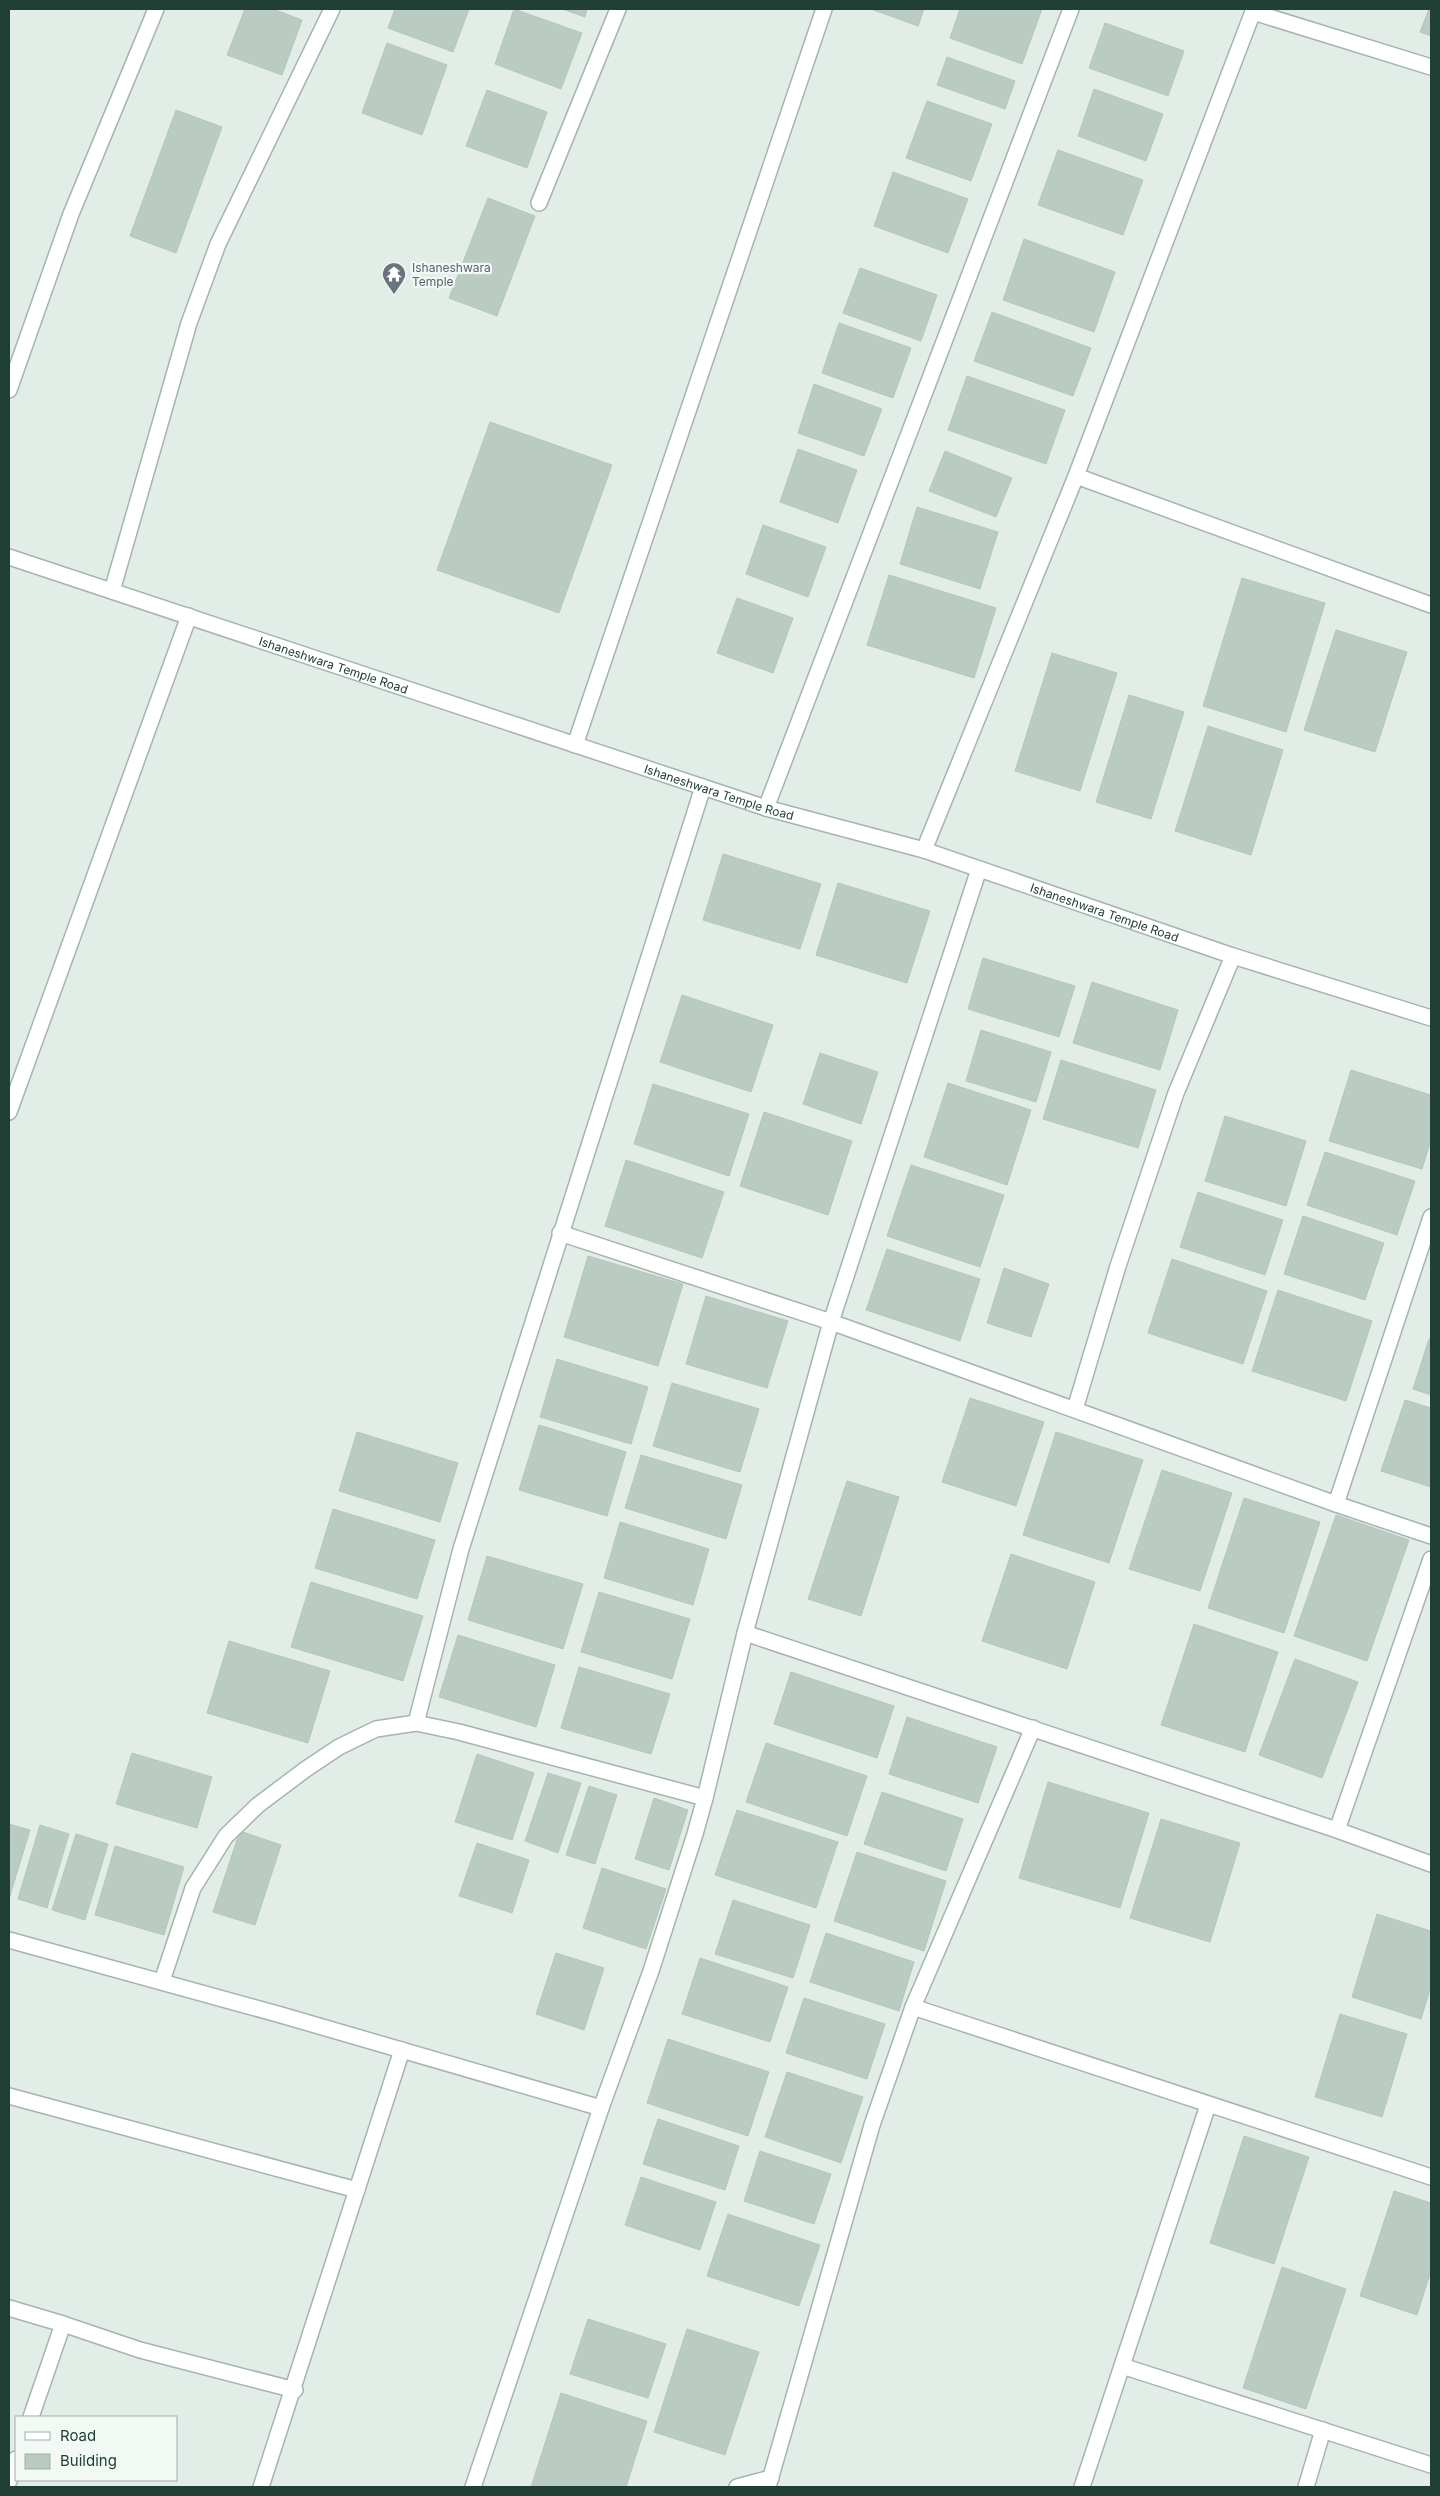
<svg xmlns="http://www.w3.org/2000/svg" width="1440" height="2496" font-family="Inter,sans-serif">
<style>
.building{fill:#bacbc2;stroke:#b3c7bd}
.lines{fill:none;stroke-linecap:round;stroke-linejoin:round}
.minor-casing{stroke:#a4b5ae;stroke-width:18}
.minor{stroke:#fff;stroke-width:15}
.labels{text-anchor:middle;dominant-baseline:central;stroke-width:4.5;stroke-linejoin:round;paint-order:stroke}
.worship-label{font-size:12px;fill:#5b616d;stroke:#f2f9f5;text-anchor:start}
.street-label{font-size:12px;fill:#203f34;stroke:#f2f9f5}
</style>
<rect width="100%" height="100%" fill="#e2ede7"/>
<g class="building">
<path d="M245 9H273L302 20 282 75 227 55Z"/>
<path d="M395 9H469L453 52 388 28Z"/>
<path d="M514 9 582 33 561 89 495 64Z"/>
<path d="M562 9H587L585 17Z"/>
<path d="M871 9H924L918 26Z"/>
<path d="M960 9H1042L1022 64 950 38Z"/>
<path d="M1429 9H1431V36L1420 32Z"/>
<path d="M1105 23 1184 51 1168 96 1089 68Z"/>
<path d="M387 43 447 65 422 135 362 113Z"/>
<path d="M947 57 1015 81 1005 109 937 85Z"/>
<path d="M1094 89 1163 114 1146 161 1078 136Z"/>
<path d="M487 90 547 112 527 168 466 146Z"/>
<path d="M927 101 992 124 971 181 906 158Z"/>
<path d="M176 110 222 127 176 253 130 236Z"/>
<path d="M1058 150 1143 180 1123 235 1038 205Z"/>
<path d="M893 172 968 199 948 253 874 226Z"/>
<path d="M488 198 535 216 497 316 449 298Z"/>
<path d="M1024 239 1115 272 1094 332 1003 300Z"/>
<path d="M860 268 937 295 921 341 843 313Z"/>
<path d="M992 312 1091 348 1073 396 974 361Z"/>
<path d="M839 323 911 348 893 398 822 373Z"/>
<path d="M967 376 1065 410 1046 464 948 430Z"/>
<path d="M814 384 882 409 864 456 798 433Z"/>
<path d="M490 422 612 465 559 613 437 570Z"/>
<path d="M798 449 857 470 838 523 780 502Z"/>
<path d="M945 451 1012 478 996 517 929 491Z"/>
<path d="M917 507 998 532 980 589 900 564Z"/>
<path d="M763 525 826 547 808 597 746 574Z"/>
<path d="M889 575 996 608 974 678 867 645Z"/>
<path d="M1242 578 1325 603 1286 732 1203 706Z"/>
<path d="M737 598 793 618 773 673 717 653Z"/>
<path d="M1336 630 1407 652 1375 752 1304 730Z"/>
<path d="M1052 653 1117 673 1080 791 1015 771Z"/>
<path d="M1129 695 1184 712 1151 819 1096 802Z"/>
<path d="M1208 726 1283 750 1251 855 1175 831Z"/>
<path d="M723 854 821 884 800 949 703 920Z"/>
<path d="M838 883 930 911 907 983 816 955Z"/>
<path d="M983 958 1075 986 1059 1037 968 1009Z"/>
<path d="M1092 982 1178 1010 1160 1070 1073 1043Z"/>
<path d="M682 995 773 1025 751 1092 660 1062Z"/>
<path d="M981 1030 1051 1052 1036 1102 966 1081Z"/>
<path d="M820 1053 878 1072 861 1124 803 1104Z"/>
<path d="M1061 1060 1156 1090 1138 1148 1043 1119Z"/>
<path d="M1351 1070 1431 1095V1140L1422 1169 1329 1141Z"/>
<path d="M948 1083 1031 1110 1007 1185 924 1157Z"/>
<path d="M653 1084 749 1114 729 1176 634 1144Z"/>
<path d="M764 1112 852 1141 828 1215 740 1186Z"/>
<path d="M1225 1116 1306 1141 1286 1206 1205 1181Z"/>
<path d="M1325 1152 1415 1181 1397 1235 1307 1205Z"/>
<path d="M626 1160 724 1192 702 1258 605 1226Z"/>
<path d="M911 1165 1004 1195 980 1267 887 1236Z"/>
<path d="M1198 1192 1283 1220 1265 1275 1180 1247Z"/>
<path d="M1303 1216 1384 1243 1365 1300 1284 1274Z"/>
<path d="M887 1249 980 1279 960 1341 866 1310Z"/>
<path d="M588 1256 683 1284 658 1366 564 1337Z"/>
<path d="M1172 1259 1267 1291 1243 1364 1148 1333Z"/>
<path d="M1004 1268 1049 1284 1031 1337 987 1323Z"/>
<path d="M1278 1290 1372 1321 1346 1401 1252 1371Z"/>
<path d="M706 1296 788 1321 767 1388 686 1364Z"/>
<path d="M1429 1339 1431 1340V1395L1413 1389Z"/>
<path d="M557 1359 648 1387 631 1444 540 1417Z"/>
<path d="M672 1383 759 1409 740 1472 653 1446Z"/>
<path d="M970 1398 1044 1422 1016 1506 942 1482Z"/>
<path d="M1405 1400 1431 1408V1487L1381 1471Z"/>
<path d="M539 1425 626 1452 607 1516 519 1490Z"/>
<path d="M357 1432 458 1463 440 1522 339 1491Z"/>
<path d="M1056 1432 1143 1460 1109 1563 1023 1535Z"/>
<path d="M641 1455 742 1485 726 1539 625 1508Z"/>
<path d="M1162 1470 1232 1493 1200 1591 1129 1569Z"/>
<path d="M847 1481 899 1497 861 1616 808 1599Z"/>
<path d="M1244 1498 1320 1522 1284 1633 1208 1608Z"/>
<path d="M333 1509 435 1540 417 1599 315 1568Z"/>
<path d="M1336 1515 1409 1540 1367 1661 1294 1636Z"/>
<path d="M620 1522 709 1549 693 1605 604 1578Z"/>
<path d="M1011 1554 1095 1582 1067 1669 982 1641Z"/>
<path d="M487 1556 583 1584 563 1649 468 1620Z"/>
<path d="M311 1582 423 1616 403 1681 291 1647Z"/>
<path d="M599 1592 690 1619 672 1679 581 1652Z"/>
<path d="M1194 1624 1278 1652 1245 1752 1161 1725Z"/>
<path d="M458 1635 555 1665 536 1727 439 1697Z"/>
<path d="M229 1641 330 1671 308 1743 207 1713Z"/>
<path d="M1295 1659 1358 1682 1322 1778 1259 1755Z"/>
<path d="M579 1667 670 1694 651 1754 561 1728Z"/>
<path d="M791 1672 894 1706 877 1758 774 1724Z"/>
<path d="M907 1717 997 1747 978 1803 889 1774Z"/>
<path d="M766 1743 867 1776 847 1836 746 1802Z"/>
<path d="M132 1753 212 1777 197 1828 116 1804Z"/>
<path d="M477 1754 534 1773 512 1840 455 1822Z"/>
<path d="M548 1773 581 1783 558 1853 525 1841Z"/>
<path d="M1048 1782 1149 1813 1120 1908 1019 1878Z"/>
<path d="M589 1786 617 1795 595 1864 566 1855Z"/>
<path d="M882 1792 963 1819 946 1871 864 1844Z"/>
<path d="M654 1798 688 1810 669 1870 635 1859Z"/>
<path d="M737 1810 838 1842 816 1908 715 1875Z"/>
<path d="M1161 1819 1240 1843 1210 1942 1130 1918Z"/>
<path d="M9 1824 30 1830 9 1899Z"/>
<path d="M40 1825 69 1834 47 1908 18 1899Z"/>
<path d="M240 1831 281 1845 255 1925 213 1912Z"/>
<path d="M76 1834 108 1844 85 1920 52 1910Z"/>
<path d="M477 1843 529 1860 512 1913 459 1896Z"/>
<path d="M115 1846 184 1867 164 1935 95 1915Z"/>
<path d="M857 1852 946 1881 924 1951 834 1921Z"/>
<path d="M602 1868 666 1889 646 1949 583 1928Z"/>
<path d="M733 1900 810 1925 793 1978 715 1954Z"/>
<path d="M1377 1914 1431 1931V1986L1421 2019 1352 1997Z"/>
<path d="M826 1933 914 1962 899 2011 810 1982Z"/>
<path d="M556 1953 604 1968 584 2030 536 2014Z"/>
<path d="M700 1958 788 1987 770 2042 682 2014Z"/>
<path d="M804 1998 885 2024 867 2079 786 2053Z"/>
<path d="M1340 2014 1407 2034 1382 2117 1315 2097Z"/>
<path d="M668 2039 769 2072 748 2136 647 2103Z"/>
<path d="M787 2072 863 2097 841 2163 765 2137Z"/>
<path d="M658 2119 739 2146 725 2190 643 2164Z"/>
<path d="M1244 2136 1309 2157 1274 2264 1210 2243Z"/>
<path d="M760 2151 831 2174 814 2224 744 2201Z"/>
<path d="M641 2177 716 2202 700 2250 625 2225Z"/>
<path d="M1394 2191 1431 2203V2271L1417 2315 1360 2296Z"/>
<path d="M728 2214 820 2245 799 2306 707 2276Z"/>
<path d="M1282 2267 1346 2289 1306 2409 1243 2388Z"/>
<path d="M588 2319 666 2344 648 2398 570 2374Z"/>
<path d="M687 2329 759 2352 725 2455 654 2432Z"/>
<path d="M561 2393 647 2421 626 2487H531Z"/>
</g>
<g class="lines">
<g class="minor-casing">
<g id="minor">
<path d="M1253 12 1431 67"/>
<path d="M539 203 618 9"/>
<path d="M9 390 71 214 156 9"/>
<path d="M1076 476 1431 605"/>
<path id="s1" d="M9 557 766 808 924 850 1233 956 1431 1018"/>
<path d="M112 591 189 323 218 244 332 9"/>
<path d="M575 745 824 9"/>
<path d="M766 808 1071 9"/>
<path d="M924 850 1076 476 1254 9"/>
<path d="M9 1112 189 616"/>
<path d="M560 1233 831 1322 1336 1504 1431 1536"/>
<path d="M1075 1409 1118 1266 1176 1093 1233 956"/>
<path d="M1336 1504 1431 1217"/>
<path d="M745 1633 1337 1830 1431 1864"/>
<path d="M416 1723 461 1549 703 787"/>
<path d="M1337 1830 1431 1559"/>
<path d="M9 1940 281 2015 601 2108"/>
<path d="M162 1981 193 1888 226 1836 258 1805 306 1769 339 1747 376 1729 416 1723 459 1732 705 1798"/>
<path d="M913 2007 1431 2177"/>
<path d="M9 2096 357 2190"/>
<path d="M9 2308 63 2324 140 2350 295 2390"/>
<path d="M1122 2366 1431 2465"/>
<path d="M31 2417 63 2324"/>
<path d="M9 2481 16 2459"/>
<path d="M261 2487 402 2050"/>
<path d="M473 2487 601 2108 651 1971 695 1834 705 1798 745 1633 831 1322 979 869"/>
<path d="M737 2487 771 2478"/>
<path d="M768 2487 872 2125 913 2007 1033 1728"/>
<path d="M1082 2487 1208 2105"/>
<path d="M1306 2487 1323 2430"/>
</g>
</g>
<use href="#minor" class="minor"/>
</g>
<defs>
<g id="temple-pin" transform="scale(1.25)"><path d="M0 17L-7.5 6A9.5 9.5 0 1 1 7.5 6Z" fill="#6b7280" stroke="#f2f9f5"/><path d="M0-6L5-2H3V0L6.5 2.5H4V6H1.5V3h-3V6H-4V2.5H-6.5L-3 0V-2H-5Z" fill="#fff"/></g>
</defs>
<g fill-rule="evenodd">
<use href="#temple-pin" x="394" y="274"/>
</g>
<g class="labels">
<g class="worship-label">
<text x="412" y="267">Ishaneshwara<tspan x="412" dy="14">Temple</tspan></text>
</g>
<g class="street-label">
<text stroke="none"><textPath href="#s1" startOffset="342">Ishaneshwara Temple Road</textPath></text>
<text stroke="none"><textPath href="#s1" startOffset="748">Ishaneshwara Temple Road</textPath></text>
<text stroke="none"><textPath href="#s1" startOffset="1152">Ishaneshwara Temple Road</textPath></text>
</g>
</g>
<rect width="1440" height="2496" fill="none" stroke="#203f34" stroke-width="20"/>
<rect x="15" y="2416" width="162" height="65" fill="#f2f9f5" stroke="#9eafa8"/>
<rect x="25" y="2432" width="25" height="8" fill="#ffffff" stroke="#9eafa8"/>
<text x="60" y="2441" font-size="15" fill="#203f34">Road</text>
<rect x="25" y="2454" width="25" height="15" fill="#bacbc2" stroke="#9eafa8"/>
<text x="60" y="2466" font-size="15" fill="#203f34">Building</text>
</svg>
